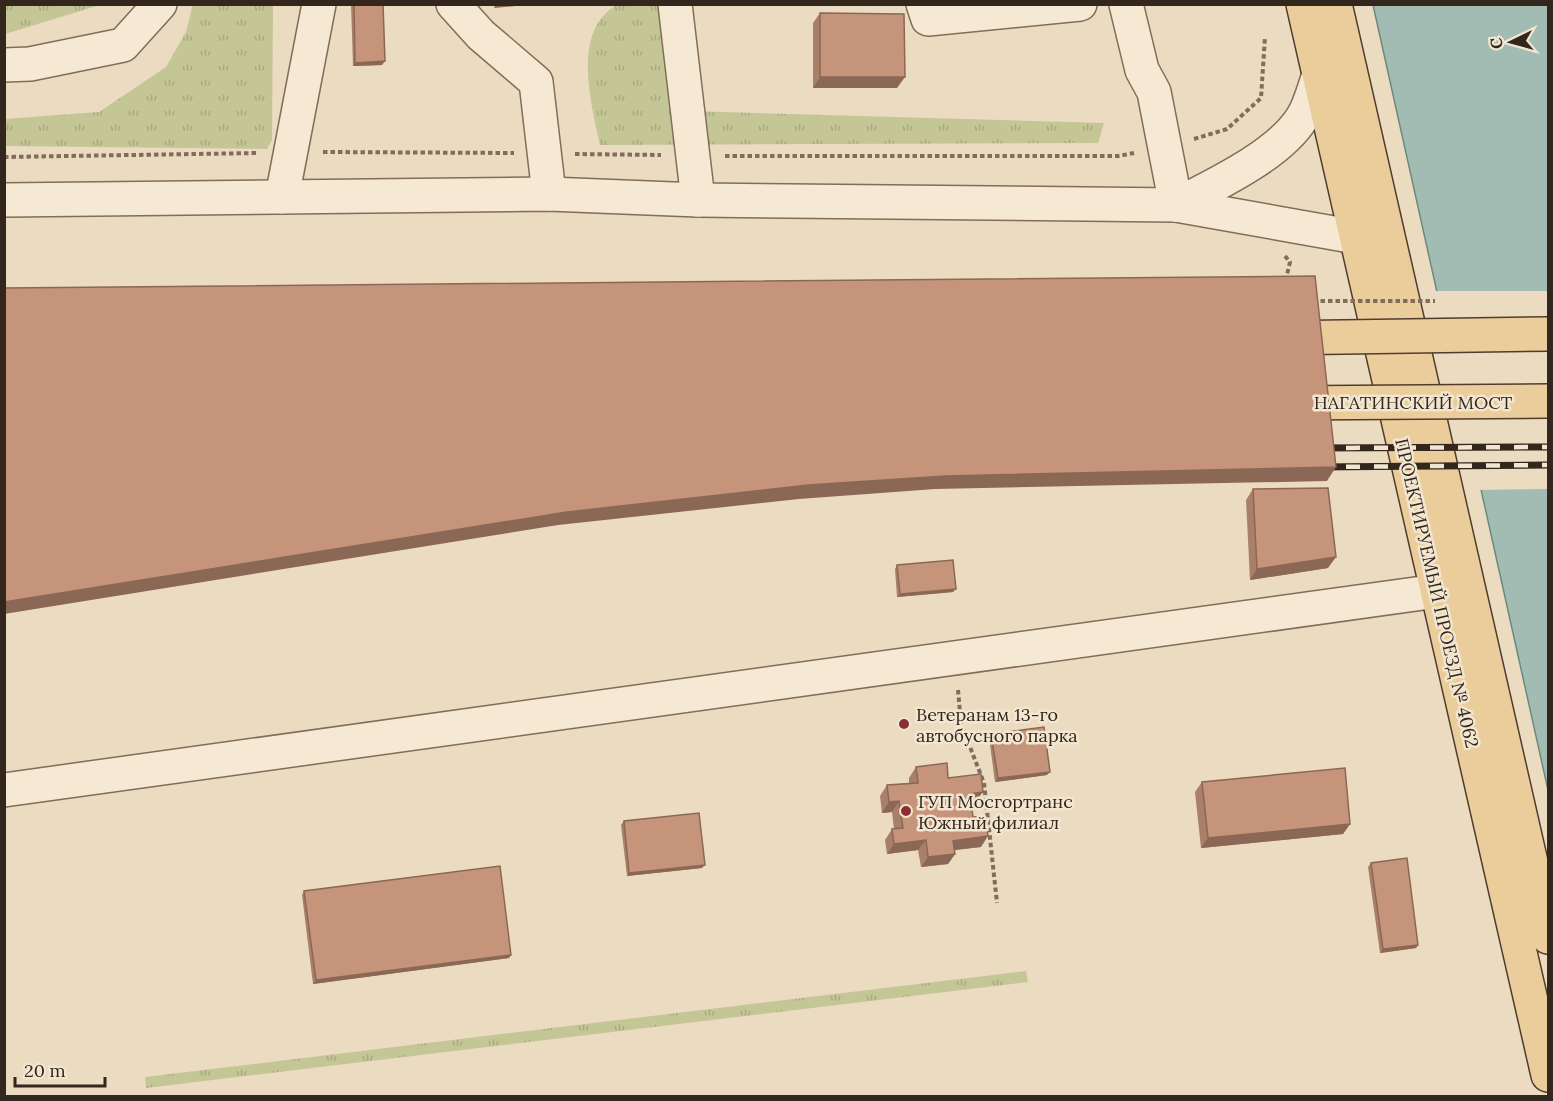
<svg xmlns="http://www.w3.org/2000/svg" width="1553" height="1101" font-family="Lora,serif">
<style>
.grass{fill:url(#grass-tufts)}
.water{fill:#a3bcb3;stroke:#6b8980;stroke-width:1.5}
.pier{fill:#eadbc1}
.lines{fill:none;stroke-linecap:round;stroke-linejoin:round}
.minor-casing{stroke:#816d5a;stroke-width:36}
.major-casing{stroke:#4f3c2e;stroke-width:36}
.path{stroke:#816d5a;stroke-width:4;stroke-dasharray:4.5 3;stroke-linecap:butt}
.minor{stroke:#f5e9d3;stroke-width:33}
.major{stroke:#ebcd9b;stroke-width:33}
.rail-casing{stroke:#32261d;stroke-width:7}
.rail{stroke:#f2e6d0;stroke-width:4.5;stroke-dasharray:14;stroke-linecap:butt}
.major-bridge-casing{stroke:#4f3c2e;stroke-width:36;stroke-linecap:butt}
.path-bridge{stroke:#816d5a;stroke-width:4;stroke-dasharray:4.5 3;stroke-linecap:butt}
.major-bridge{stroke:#ebcd9b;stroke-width:33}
.wall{fill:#a97f69}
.shaded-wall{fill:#8a6855}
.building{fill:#c5947a;stroke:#8a6855;stroke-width:1.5}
.poi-dot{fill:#8b2f36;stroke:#f2e6d0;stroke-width:2}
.labels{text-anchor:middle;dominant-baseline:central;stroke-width:5;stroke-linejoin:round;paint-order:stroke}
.street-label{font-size:18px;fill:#32261d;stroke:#f2e6d0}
.poi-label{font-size:18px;fill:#32261d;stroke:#f2e6d0;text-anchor:start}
</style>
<defs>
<pattern id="grass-tufts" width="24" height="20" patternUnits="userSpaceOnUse" patternTransform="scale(1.5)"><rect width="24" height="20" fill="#c4c696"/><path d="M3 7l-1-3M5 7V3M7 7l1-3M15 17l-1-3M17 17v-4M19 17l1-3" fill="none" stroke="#a9aa81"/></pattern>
</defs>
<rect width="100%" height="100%" fill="#eadbc1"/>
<g class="grass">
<path d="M5 4H100V5L5 34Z"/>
<path d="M193 4 273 5 272 140 267 149 5 146V119L99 112 166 67 186 32Z"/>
<path d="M617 5H673L688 111 1104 123 1098 143 600 145C591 104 571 30 617 5Z"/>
<path d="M1026 971 1028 982 146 1088 145 1077Z"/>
</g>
<path class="water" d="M1373 5H1548V790Z"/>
<path class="pier" d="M1433 291H1548V489L1477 490Z"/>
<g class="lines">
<g class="minor-casing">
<g id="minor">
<path d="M453 4 481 35 536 82 549 194"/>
<path d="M675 4 698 200"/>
<path d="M923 4 928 19 1080 4"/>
<path d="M1126 4 1142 70 1154 92 1176 205"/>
<path d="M4 65 30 64 123 45 160 4"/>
<path d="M282 197 319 4"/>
<path d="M4 200 549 194 698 200 1176 205 1356 237"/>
<path d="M1176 205C1215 185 1279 155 1302 118 1310 106 1314 88 1319 75"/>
<path d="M4 790 1466 587"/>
</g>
</g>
<g class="major-casing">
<g id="major">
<path d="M1303 4 1548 1075"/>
<path d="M1335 4 1548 937"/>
</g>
</g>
<g class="path">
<path d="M1194 139 1227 129 1261 98 1265 37"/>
<path d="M323 152 514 153"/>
<path d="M575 154 661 155"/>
<path d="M725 156H1118L1134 153"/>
<path d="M4 157 259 153"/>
<path d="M1285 256 1290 262 1286 279"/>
<path d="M958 690 961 724 984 783 997 903"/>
</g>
<use href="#minor" class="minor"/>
<use href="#major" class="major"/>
<g class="rail-casing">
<g id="rail">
<path d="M1318 448 1548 447"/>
<path d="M1318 467 1548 465"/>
</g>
</g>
<use href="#rail" class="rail"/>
<g class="major-bridge-casing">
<g id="major-bridge">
<path d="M1277 338 1548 334"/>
<path d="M1285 403 1548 401"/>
</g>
</g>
<path class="path-bridge" d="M1313 301H1435"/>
<use href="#major-bridge" class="major-bridge"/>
</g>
<g class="wall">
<path d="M351 4H383L382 65 353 66Z"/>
<path d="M820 13 897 88H813V23Z"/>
<path d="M1253 489 1328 568 1250 580 1246 500Z"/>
<path d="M897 565 953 592 897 597 895 569Z"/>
<path d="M991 734 1047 775 995 782 989 737Z"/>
<path d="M916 767 948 778 975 802 971 803 973 817 981 847 954 850 955 854 948 864 921 867 918 850 887 854 885 840 892 829H894L892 812 882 813 880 796 887 785 909 783V778Z"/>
<path d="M1202 782 1350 824 1343 834 1201 848 1195 792Z"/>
<path d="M624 821 702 868 627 876 621 825Z"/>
<path d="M1371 863 1418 945 1416 948 1380 953 1368 867Z"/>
<path d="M304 891 509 958 313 984 302 895Z"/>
</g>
<g class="shaded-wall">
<path d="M496 4H537L494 8Z"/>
<path d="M385 61 382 65 353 66 355 63Z"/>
<path d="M820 77H905L897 88H813Z"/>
<path d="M1336 467 1327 481 935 489 799 499 558 525 4 614V602L567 512 808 485 945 476Z"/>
<path d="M1336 557 1328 568 1250 580 1257 569Z"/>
<path d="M956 589 953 592 897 597 900 594Z"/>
<path d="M1050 772 1047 775 995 782 998 778Z"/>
<path d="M983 792 975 802 963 804 970 794Z"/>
<path d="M899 801 892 812 882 813 889 802Z"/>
<path d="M1350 824 1343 834 1201 848 1208 838Z"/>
<path d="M988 836 981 847 946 851 953 841Z"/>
<path d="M926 840 918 850 887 854 894 844Z"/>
<path d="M955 854 948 864 921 867 928 857Z"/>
<path d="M705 865 702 868 627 876 629 873Z"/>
<path d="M1418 945 1416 948 1380 953 1383 949Z"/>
<path d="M511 955 509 958 313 984 316 980Z"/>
</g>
<g class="building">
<path d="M354 4H383L385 61 355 63Z"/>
<path d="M820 13 904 14 905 77H820Z"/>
<path d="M1315 276 1336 467 945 476 808 485 567 512 4 602V288Z"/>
<path d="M1328 488 1336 557 1257 569 1253 489Z"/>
<path d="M953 560 956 589 900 594 897 565Z"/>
<path d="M1044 727 1050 772 998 778 991 734Z"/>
<path d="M947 763 948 778 981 774 983 792 970 794 973 817 985 816 988 836 953 841 955 854 928 857 926 840 894 844 892 829 903 828 899 801 889 802 887 785 918 783 916 767Z"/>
<path d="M1345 768 1350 824 1208 838 1202 782Z"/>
<path d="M699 813 705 865 629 873 624 821Z"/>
<path d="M1407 858 1418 945 1383 949 1371 863Z"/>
<path d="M500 866 511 955 316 980 304 891Z"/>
</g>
<g class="poi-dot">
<circle cx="904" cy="724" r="6"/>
<circle cx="906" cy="811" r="6"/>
</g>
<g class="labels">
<g class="street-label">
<text x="1413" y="402">НАГАТИНСКИЙ МОСТ</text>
<text transform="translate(1437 593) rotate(77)">ПРОЕКТИРУЕМЫЙ ПРОЕЗД № 4062</text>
</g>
<g class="poi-label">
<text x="916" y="714">Ветеранам 13-го<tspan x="916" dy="21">автобусного парка</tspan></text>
<text x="918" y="801">ГУП Мосгортранс<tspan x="918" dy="21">Южный филиал</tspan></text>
</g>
</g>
<rect width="1553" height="1101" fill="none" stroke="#32261d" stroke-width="12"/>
<g transform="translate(1511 42) rotate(265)" stroke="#f2e6d0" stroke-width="4.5" paint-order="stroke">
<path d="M0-4.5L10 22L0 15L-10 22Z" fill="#32261d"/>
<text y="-9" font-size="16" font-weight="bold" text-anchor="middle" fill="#32261d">С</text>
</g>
<path d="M15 1077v9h90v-9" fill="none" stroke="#32261d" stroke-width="3"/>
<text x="24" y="1077" font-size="18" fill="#32261d" stroke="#f2e6d0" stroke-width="4.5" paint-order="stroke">20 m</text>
</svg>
